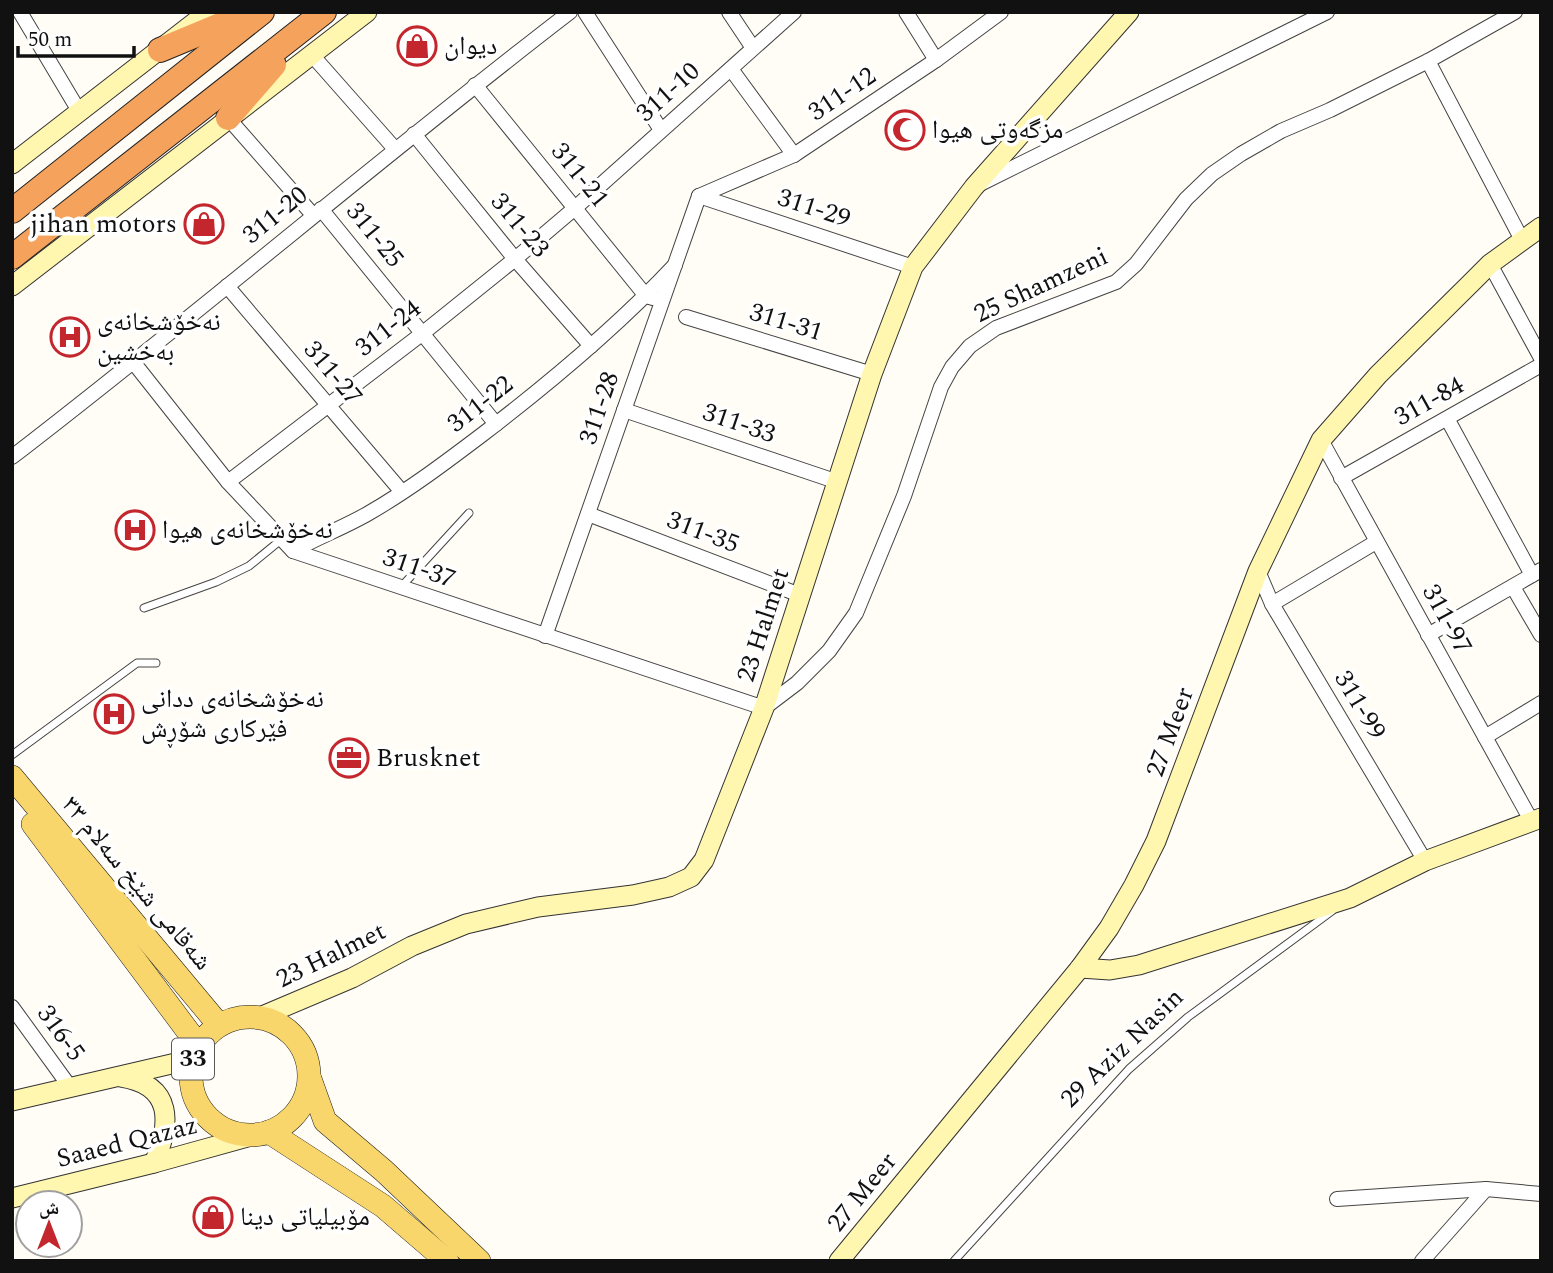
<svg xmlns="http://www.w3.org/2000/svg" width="1553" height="1273" font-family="Spectral,'Noto Naskh Arabic',serif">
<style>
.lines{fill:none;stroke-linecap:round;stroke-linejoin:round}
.lane-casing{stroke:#444;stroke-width:9}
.street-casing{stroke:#444;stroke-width:16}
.secondary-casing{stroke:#333;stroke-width:21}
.primary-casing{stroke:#222;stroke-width:24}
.highway-casing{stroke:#222;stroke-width:26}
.lane{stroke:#fff;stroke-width:7}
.street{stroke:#fff;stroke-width:14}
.secondary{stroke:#fff6b0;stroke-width:19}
.primary{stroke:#f9d66b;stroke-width:23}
.highway{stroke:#f5a25d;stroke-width:24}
.labels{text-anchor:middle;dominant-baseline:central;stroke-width:7;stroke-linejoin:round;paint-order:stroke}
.shield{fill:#fff;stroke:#585858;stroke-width:2}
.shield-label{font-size:24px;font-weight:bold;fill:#111}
.poi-label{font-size:26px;fill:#111;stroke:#fff;text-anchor:start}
.street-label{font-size:26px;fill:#111;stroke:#fff}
</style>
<rect width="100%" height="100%" fill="#fffdf5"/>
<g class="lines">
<g class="lane-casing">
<g id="lane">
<path d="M401 587 469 513"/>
<path d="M144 608 216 582 249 566 282 539"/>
<path d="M12 755 137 663H156"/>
<path d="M954 1261 1129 1069 1188 1017 1332 911"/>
</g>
</g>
<g class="street-casing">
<g id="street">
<path d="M20 12 79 111"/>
<path d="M585 12 661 130"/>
<path d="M729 12 753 48"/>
<path d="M906 12 936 60"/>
<path d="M312 55 395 149"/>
<path d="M1428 61 1522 240"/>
<path d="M731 69 794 155"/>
<path d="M475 85 646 296 653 298"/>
<path d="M228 118 313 215"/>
<path d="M414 134 515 259 591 346"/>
<path d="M980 184 1327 12"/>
<path d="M699 196 794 155 936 60 1001 12"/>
<path d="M699 196 913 267"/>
<path d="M321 209 496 424"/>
<path d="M1490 264 1541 358"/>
<path d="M227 286 402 492"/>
<path d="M686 317 872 374"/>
<path d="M134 363 228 482 293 551 764 708 797 683 829 651 856 613 904 496 941 387 952 367 970 346 996 328 1116 282 1136 264 1186 199 1212 174 1241 154 1281 131 1330 110 1428 61 1515 12"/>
<path d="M624 410 838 482"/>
<path d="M1448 420 1532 575"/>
<path d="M1321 440 1532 822"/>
<path d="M12 457C201 312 381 157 570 12"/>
<path d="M1341 478 1541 365"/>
<path d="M228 482 423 333 515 259 575 208 794 12"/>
<path d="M588 514 800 595"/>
<path d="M293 551C318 537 345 527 369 513 409 490 446 462 483 434 551 382 617 327 675 265"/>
<path d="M1258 571 1272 604 1425 861"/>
<path d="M1513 587 1541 635"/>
<path d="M1272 604 1376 542"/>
<path d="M1428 635 1541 570"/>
<path d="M545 636 699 196"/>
<path d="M1485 737 1541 703"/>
<path d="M12 1007 70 1087"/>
<path d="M1337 1199 1486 1189 1541 1194"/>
<path d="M1422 1261 1486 1189"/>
</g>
</g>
<g class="secondary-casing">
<g id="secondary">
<path d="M12 164 208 12"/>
<path d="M12 286 367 12"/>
<path d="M1080 968 1110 970 1139 965 1350 898 1425 861 1541 818"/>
<path d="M260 1017 352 978 412 946 466 924 538 907 633 895 669 887 691 877 704 860 764 708 872 374 913 267 974 187 1129 12"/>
<path d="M121 1077C174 1085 171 1124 154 1163"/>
<path d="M12 1101 193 1059"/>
<path d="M12 1198 154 1163 255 1135"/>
<path d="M839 1261 1080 968 1109 928 1134 885 1156 841 1258 571 1321 440 1378 375 1473 281 1490 264 1541 227"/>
</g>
</g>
<g class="primary-casing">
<g id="primary">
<path d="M12 777 219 1025"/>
<path d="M33 824 199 1046"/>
<circle cx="250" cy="1076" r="59"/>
<path d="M310 1079 325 1121 384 1171 479 1261"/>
<path d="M269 1132 383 1206 447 1261"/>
</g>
</g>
<g class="highway-casing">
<g id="highway">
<path d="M160 50 249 13"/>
<path d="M228 118 274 65"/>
<path d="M12 211 262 12"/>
<path d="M12 257 324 12"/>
</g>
</g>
<use href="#lane" class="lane"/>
<use href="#street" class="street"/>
<use href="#secondary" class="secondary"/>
<use href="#primary" class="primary"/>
<use href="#highway" class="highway"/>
</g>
<defs>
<g id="shop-ring" transform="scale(2.0125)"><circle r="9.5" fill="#fff" stroke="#c4262e" stroke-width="1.5"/><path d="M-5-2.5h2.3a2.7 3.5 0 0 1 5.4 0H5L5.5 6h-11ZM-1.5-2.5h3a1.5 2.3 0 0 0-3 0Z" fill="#c4262e"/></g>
<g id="mosque-ring" transform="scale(2.0125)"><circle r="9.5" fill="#fff" stroke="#c4262e" stroke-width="1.5"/><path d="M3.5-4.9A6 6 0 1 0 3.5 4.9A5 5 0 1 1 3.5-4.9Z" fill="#c4262e"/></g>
<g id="hospital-ring" transform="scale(2.0125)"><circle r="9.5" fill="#fff" stroke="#c4262e" stroke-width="1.5"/><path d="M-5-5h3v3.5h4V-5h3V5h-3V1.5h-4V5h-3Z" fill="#c4262e"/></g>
<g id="office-ring" transform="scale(2.0125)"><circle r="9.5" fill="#fff" stroke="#c4262e" stroke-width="1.5"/><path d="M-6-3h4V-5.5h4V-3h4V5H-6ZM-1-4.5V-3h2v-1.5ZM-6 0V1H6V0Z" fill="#c4262e"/></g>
</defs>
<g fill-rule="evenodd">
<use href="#shop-ring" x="417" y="46"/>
<use href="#mosque-ring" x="905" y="130"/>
<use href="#shop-ring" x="204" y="224"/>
<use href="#hospital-ring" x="70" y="337"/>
<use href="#hospital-ring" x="135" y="530"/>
<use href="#hospital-ring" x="114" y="714"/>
<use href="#office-ring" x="349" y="758"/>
<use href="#shop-ring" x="213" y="1217"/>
</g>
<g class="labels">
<rect class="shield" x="172" y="1038.5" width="42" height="41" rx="5"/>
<g class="shield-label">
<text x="193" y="1059">33</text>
</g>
<g class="poi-label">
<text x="444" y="46">دیوان</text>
<text x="932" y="130">مزگەوتی هیوا</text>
<text x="177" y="224" text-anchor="end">jihan motors</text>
<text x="97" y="322">نەخۆشخانەی<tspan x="97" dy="30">بەخشین</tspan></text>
<text x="162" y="530">نەخۆشخانەی هیوا</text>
<text x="141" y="699">نەخۆشخانەی ددانی<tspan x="141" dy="30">فێرکاری شۆڕش</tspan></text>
<text x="376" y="758">Brusknet</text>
<text x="240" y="1217">مۆبیلیاتی دینا</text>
</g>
<g class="street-label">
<text transform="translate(668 92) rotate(-42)">311-10</text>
<text transform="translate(842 94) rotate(-34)">311-12</text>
<text transform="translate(580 175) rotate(51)">311-21</text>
<text transform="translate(814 208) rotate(18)">311-29</text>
<text transform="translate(275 215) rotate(-39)">311-20</text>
<text transform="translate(520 225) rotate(50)">311-23</text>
<text transform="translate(375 235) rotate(51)">311-25</text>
<text transform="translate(1041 285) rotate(-25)">25 Shamzeni</text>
<text transform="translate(786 322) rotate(17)">311-31</text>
<text transform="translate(388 328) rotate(-38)">311-24</text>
<text transform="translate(333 373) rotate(50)">311-27</text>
<text transform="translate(1429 401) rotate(-29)">311-84</text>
<text transform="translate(480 404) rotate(-38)">311-22</text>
<text transform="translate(599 408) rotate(-71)">311-28</text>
<text transform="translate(739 423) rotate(19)">311-33</text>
<text transform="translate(703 532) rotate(21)">311-35</text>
<text transform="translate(419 568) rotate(19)">311-37</text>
<text transform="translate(1447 619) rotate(61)">311-97</text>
<text transform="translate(763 625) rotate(-72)">23 Halmet</text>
<text transform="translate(1360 705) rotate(59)">311-99</text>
<text transform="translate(1170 732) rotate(-70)">27 Meer</text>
<text transform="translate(137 883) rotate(50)">شەقامی شێخ سەلام ٣٣</text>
<text transform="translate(331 955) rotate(-26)">23 Halmet</text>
<text transform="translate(61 1033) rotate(54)">316-5</text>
<text transform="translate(1122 1048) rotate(-44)">29 Aziz Nasin</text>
<text transform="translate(127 1142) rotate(-14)">Saaed Qazaz</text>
<text transform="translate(862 1192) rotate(-51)">27 Meer</text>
</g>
</g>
<rect width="1553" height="1273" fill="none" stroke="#111111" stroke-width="28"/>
<g transform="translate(49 1224)"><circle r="33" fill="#ffffff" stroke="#a0a0a0" stroke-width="2"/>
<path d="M0-5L12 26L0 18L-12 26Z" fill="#c4262e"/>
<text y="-10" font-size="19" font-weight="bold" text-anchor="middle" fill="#111111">ش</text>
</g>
<path d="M18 46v10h116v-10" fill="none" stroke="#111111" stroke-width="3.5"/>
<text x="28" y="46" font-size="21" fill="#111111" stroke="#ffffff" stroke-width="5" paint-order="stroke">50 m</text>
</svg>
